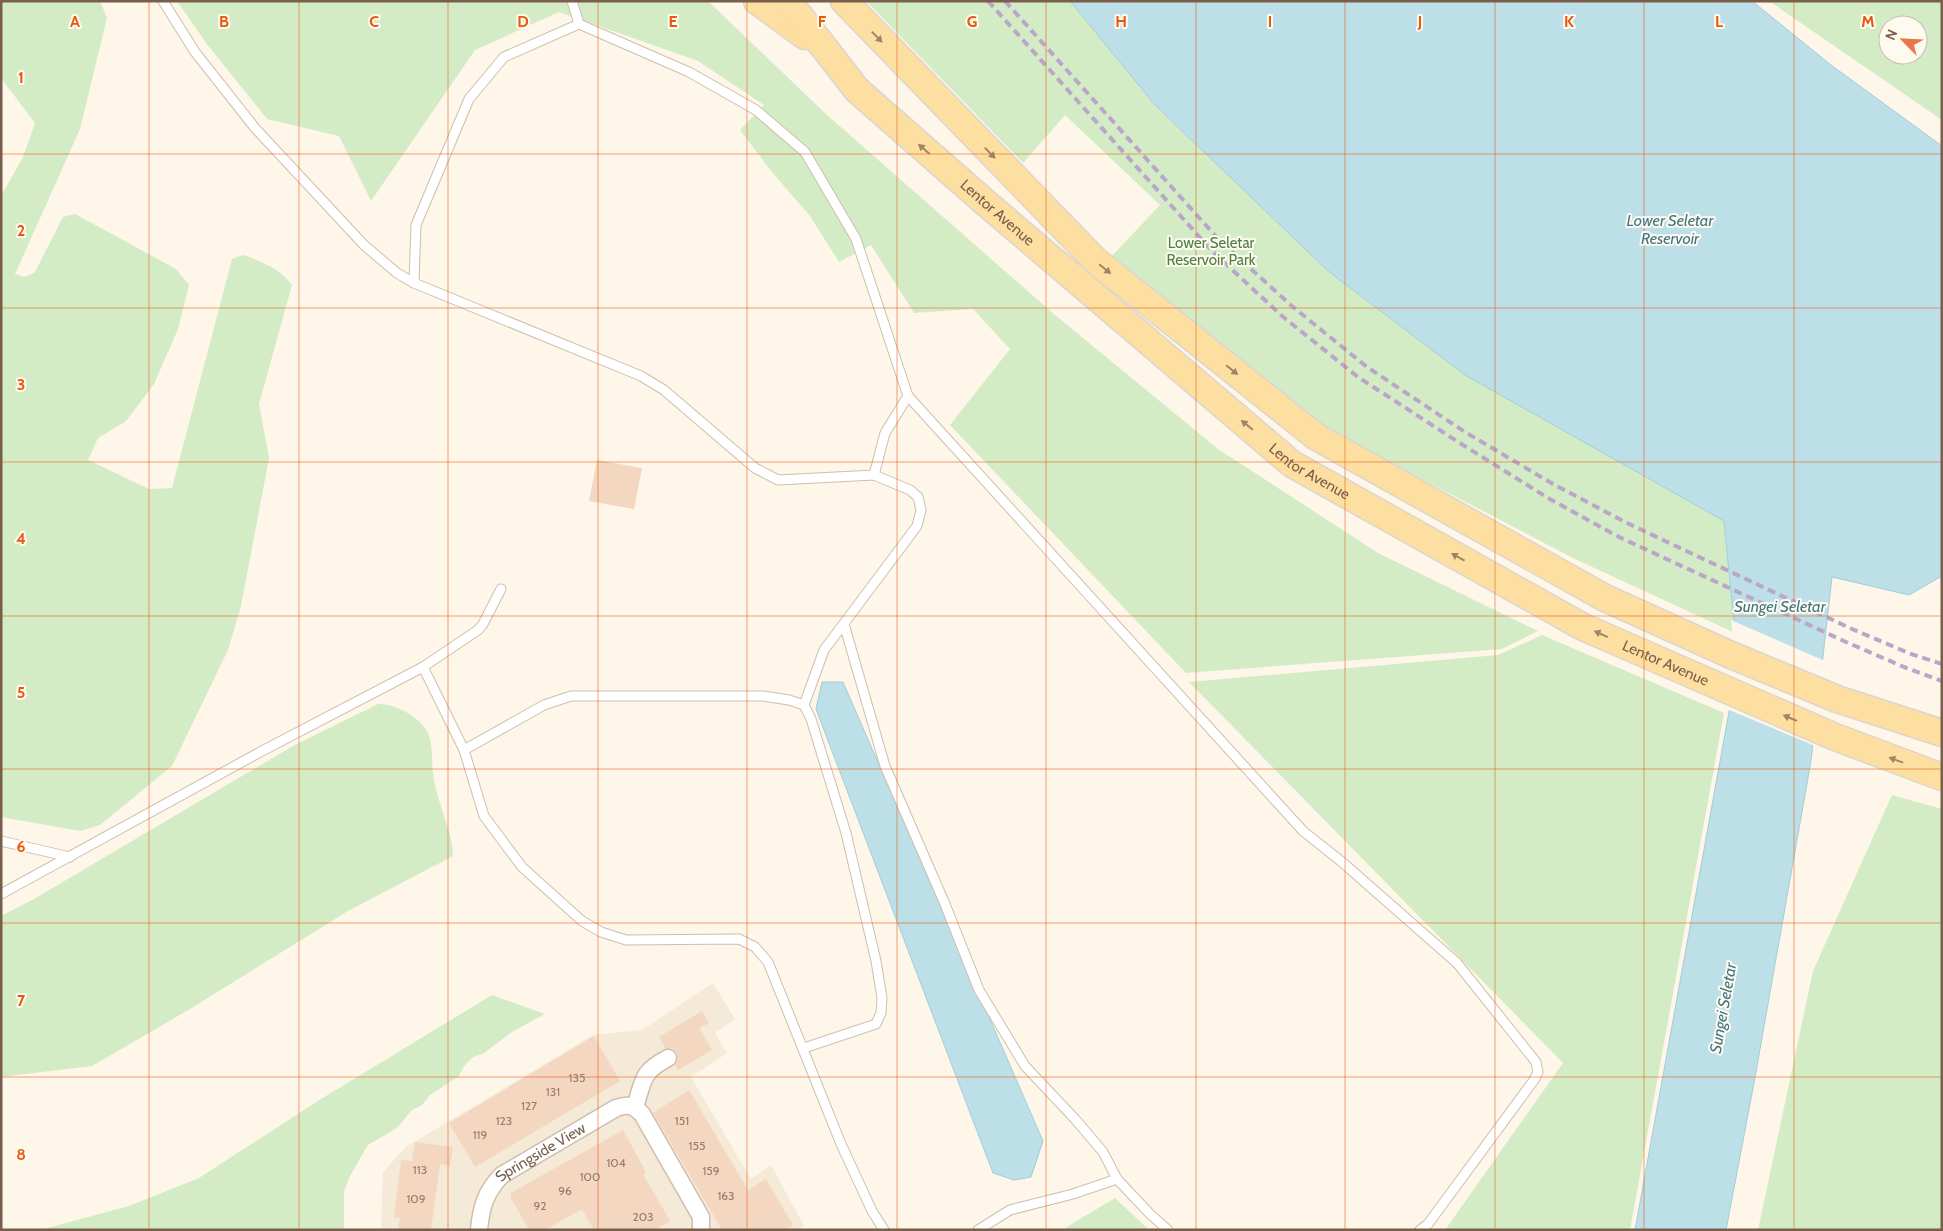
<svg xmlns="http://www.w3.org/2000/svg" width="1943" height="1231" font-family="Cabin,sans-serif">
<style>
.residential{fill:#f5e9d7}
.green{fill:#d3ecc6;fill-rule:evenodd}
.water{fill:#bcdfe8;stroke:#a2ceda}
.pier{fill:#fdf6e9}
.building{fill:#f3d7c0}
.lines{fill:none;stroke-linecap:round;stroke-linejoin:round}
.lane-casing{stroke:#d0bead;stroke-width:11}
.street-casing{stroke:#d0bead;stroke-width:19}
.primary-casing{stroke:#dcd5d0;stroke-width:29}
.lane{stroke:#fff;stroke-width:9}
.street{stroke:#fff;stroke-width:16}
.primary{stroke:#fcdfa1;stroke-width:26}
.rail{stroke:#baa6c8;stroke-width:4;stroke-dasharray:8 5;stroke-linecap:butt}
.oneway{fill:#a08565}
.grid{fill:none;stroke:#e8590c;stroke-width:1;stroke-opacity:0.55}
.labels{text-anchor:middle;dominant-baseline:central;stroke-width:4;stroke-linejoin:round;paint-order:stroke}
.number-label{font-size:12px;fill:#987c68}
.street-label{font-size:15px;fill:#795e4b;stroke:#fffaf0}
.park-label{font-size:15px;fill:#517f42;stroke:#fffaf0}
.water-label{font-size:16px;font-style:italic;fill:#417685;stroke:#fffaf0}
.grid-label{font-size:16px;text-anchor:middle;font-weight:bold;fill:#e8590c;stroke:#fffaf0;stroke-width:4;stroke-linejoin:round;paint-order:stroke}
</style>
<rect width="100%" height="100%" fill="#fdf6e9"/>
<path class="residential" d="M713 983 735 1019 715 1033 727 1053 691 1077 751 1179 771 1165 804 1226 797 1230H381L383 1172 406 1147 593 1035 642 1030Z"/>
<g class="green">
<path d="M1 1H100L107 18 80 129 15 274 25 277 35 272 63 217 75 214 176 269 189 285 178 329 154 384 126 421 98 438 88 460 149 489 172 488 232 259 243 255C260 261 281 269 292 285L259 404 269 458 241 606 228 650 172 766 100 825 80 831 1 817V196L23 157 35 123 1 78Z"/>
<path d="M177 1H708L827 115 1055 315 1218 449 1378 553 1538 631 1502 649 1186 673 950 425 1010 349 973 309 914 313 871 245 839 262 810 216 772 172 740 130 764 105 698 61 559 12 475 50 371 201 339 136 267 119 206 43Z"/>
<path d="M866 1H1070L1155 105 1328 271 1465 375 1724 521 1735 633 1573 558 1322 427 1111 257 1160 205 1065 115 1023 163Z"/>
<path d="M1769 1H1942V120ZM1888 25H1918V55H1888Z"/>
<path d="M1542 635 1724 713 1630 1230H1445L1563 1063 1189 682 1498 655Z"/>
<path d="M378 704C395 704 414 714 425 728 434 740 431 759 433 773 436 802 452 827 453 856L348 911 190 1009 92 1066 1 1077V916L34 899 293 746Z"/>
<path d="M1892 795 1942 809V1230H1758L1813 971Z"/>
<path d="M492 995 545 1014 512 1032 484 1053 473 1057 464 1066 459 1076 430 1095 422 1105 412 1110 397 1128 368 1145 350 1176 344 1192V1230H40L129 1206 199 1178 321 1099Z"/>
<path d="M1115 1198 1149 1230H1066L1065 1228Z"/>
</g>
<g class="water">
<path d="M1070 1H1752L1831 65 1942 146V576L1909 595 1832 577 1811 761 1754 1083 1726 1230H1635L1738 662 1724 521 1465 375 1328 271 1155 105Z"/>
<path d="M822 682H843L1043 1141 1031 1177 1014 1180 993 1173 816 709Z"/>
</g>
<path class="pier" d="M1731 620 1825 661 1815 746 1727 709 1735 662Z"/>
<g class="building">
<path d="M597 460 642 468 634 509 589 501Z"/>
<path d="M702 1011 709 1023 699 1028 712 1050 678 1070 675 1065 678 1059 677 1054 673 1049H666L659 1037Z"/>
<path d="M594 1036 620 1081 475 1167 449 1123Z"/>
<path d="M689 1090 748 1190 766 1179 793 1225 785 1230H722L653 1113Z"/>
<path d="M623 1130 646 1172 643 1174 670 1221 655 1230H594L582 1209 545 1230H529L511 1198V1193Z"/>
<path d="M415 1142 453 1147 450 1166 440 1164 431 1230H398L400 1218 394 1217 401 1160 412 1161Z"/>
</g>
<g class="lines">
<g class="lane-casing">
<g id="lane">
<path d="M163 1 195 52 255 128 364 245 397 273 414 283 641 376 664 390 755 468 778 480 874 475 910 490 918 497 921 510 917 526 824 650 804 705"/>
<path d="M572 1 579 24"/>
<path d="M414 283 416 225 469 99 504 57 579 24 689 72 756 110 805 152 856 239 908 396 1303 831 1342 862 1457 963 1536 1062 1538 1072 1534 1080 1428 1224 1420 1230"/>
<path d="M874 475 885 433 908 396"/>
<path d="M844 624 885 766 945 904 979 990 1025 1066 1075 1119 1103 1152 1117 1179 1150 1214 1168 1230"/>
<path d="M423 667 464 750 484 816 522 867 582 921 601 932 626 940 739 939 755 947 768 962 841 1144 872 1211 884 1230"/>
<path d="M464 750 544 705 571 696H763L789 700 804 705 811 719 846 833 876 961 882 998 881 1013 876 1024 804 1048"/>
<path d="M1 841 70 857"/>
<path d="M1 894 262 751 423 667 478 630 483 624 501 589"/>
<path d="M978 1230 1010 1210 1073 1194 1117 1179"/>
</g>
</g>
<g class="street-casing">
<g id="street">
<path d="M635 1107C644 1080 641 1072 668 1058"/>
<path id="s1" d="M479 1230C481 1207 486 1191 502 1175L616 1108C628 1104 633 1105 642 1114L701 1217V1230"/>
</g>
</g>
<g class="primary-casing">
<g id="primary">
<path d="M757 1 805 36"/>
<path id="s2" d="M788 1 857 90 987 204 1292 464 1583 627 1835 737 1942 777"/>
<path d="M844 1 1096 261 1315 436 1605 598 1731 655 1837 699 1942 733"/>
</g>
</g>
<use href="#lane" class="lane"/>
<use href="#street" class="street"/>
<use href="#primary" class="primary"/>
<g class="rail">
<path d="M988 1 1212 251 1282 316 1358 377 1455 440 1548 498 1619 537 1846 642 1904 667 1942 681"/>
<path d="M1005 1 1220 241 1293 307 1367 367 1465 432 1553 484 1627 523 1852 629 1911 654 1942 664"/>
</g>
</g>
<defs><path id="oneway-solid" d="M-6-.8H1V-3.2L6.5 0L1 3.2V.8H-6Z" transform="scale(1.25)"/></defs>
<g class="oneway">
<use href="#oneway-solid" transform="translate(877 37) rotate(46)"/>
<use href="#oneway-solid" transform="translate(924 149) rotate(-139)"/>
<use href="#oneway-solid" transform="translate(990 153) rotate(46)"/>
<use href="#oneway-solid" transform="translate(1105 269) rotate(39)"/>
<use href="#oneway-solid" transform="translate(1232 370) rotate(39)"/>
<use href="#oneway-solid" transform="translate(1247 425) rotate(-140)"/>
<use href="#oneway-solid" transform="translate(1458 557) rotate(-151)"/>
<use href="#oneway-solid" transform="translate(1601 634) rotate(-156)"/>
<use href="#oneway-solid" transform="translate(1790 718) rotate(-157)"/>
<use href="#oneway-solid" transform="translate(1896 760) rotate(-160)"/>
</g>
<path class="grid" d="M149 1V1230M299 1V1230M448 1V1230M598 1V1230M747 1V1230M897 1V1230M1046 1V1230M1196 1V1230M1345 1V1230M1495 1V1230M1644 1V1230M1794 1V1230M1 154H1942M1 308H1942M1 462H1942M1 616H1942M1 769H1942M1 923H1942M1 1077H1942"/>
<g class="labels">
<g class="number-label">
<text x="577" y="1077">135</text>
<text x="553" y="1091">131</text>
<text x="529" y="1105">127</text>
<text x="504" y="1120">123</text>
<text x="682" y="1120">151</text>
<text x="480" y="1134">119</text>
<text x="697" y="1145">155</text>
<text x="616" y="1162">104</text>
<text x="420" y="1169">113</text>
<text x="711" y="1170">159</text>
<text x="590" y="1176">100</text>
<text x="565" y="1190">96</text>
<text x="726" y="1195">163</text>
<text x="416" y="1198">109</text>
<text x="540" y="1205">92</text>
<text x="643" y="1216">203</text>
</g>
<g class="street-label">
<text stroke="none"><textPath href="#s2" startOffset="299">Lentor Avenue</textPath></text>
<text stroke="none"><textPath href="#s2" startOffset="705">Lentor Avenue</textPath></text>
<text stroke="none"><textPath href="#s2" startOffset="1110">Lentor Avenue</textPath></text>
<text stroke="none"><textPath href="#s1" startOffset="106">Springside View</textPath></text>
</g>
<g class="park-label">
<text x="1211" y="243">Lower Seletar<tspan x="1211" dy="17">Reservoir Park</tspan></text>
</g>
<g class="water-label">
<text x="1670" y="220">Lower Seletar<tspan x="1670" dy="18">Reservoir</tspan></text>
<text x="1780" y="606">Sungei Seletar</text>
<text transform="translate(1723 1008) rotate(-80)">Sungei Seletar</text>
</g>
</g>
<g class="grid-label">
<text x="75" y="27">A</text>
<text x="224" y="27">B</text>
<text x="374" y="27">C</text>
<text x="523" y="27">D</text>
<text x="673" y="27">E</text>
<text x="822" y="27">F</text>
<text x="972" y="27">G</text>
<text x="1121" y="27">H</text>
<text x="1270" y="27">I</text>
<text x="1420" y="27">J</text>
<text x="1569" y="27">K</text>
<text x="1719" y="27">L</text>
<text x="1868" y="27">M</text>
<text x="21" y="83">1</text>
<text x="21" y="236">2</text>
<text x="21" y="390">3</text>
<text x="21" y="544">4</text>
<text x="21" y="698">5</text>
<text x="21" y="852">6</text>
<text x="21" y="1006">7</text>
<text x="21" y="1160">8</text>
</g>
<rect width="1943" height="1231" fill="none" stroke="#795e4b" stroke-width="5"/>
<g transform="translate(1903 40) rotate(294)"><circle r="24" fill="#fffaf0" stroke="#c9bcae"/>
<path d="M0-4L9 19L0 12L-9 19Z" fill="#e8774c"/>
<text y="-8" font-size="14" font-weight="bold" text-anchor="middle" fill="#795e4b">N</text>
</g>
</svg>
